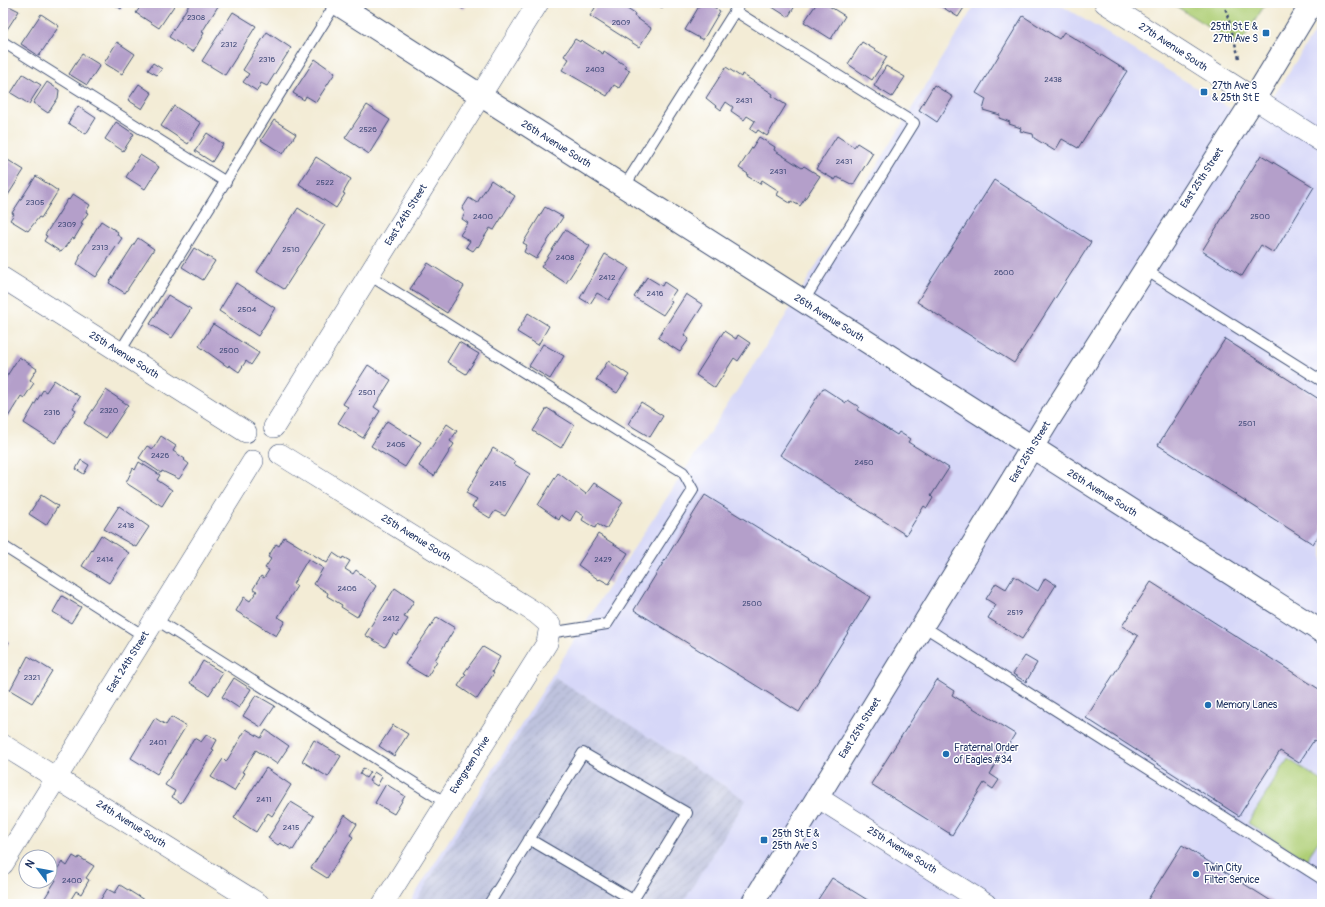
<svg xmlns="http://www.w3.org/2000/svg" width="1325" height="907" font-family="Pangolin,sans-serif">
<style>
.built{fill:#d6d7f8}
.industrial{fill:url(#industrial-furrows)}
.park{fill:#afcf76;stroke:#657f6a}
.building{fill:#b49fca}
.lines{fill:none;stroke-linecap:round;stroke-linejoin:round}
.lane-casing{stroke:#3b4b70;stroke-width:12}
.street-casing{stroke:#3b4b70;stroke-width:22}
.secondary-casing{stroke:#3b4b70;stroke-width:24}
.path{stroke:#3b4b70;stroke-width:2.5;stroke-dasharray:3 3;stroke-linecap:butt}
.lane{stroke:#fff;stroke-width:10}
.street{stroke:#fff;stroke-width:21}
.secondary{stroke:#fff;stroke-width:22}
.poi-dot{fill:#1f6fb2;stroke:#fff;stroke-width:1.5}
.labels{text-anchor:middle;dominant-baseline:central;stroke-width:3;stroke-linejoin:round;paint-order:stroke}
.number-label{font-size:8px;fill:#414b79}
.poi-label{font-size:10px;fill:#1b2f5e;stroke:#fff;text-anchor:start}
.street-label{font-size:10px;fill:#1b2f5e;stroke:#fff}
</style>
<defs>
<pattern id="industrial-furrows" width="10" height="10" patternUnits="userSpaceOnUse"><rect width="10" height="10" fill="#bec2dd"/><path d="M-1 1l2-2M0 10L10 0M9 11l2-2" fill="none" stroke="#a3a7c0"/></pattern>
</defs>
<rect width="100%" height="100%" fill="#fff"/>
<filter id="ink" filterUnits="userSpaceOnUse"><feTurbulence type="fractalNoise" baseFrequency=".025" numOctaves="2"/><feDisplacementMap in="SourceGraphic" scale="8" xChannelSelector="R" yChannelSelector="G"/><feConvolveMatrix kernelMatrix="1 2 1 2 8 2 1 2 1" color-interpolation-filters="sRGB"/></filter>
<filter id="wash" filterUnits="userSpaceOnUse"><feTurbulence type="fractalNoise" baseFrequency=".012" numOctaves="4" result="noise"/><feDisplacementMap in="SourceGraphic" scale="16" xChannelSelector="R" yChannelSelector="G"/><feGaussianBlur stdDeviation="0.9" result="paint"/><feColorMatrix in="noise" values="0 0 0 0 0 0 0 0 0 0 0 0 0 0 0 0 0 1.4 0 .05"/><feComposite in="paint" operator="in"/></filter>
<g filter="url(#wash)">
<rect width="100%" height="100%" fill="#f3ecd6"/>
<path class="built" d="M976 3H1057L1256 124 1322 20V904H409L583 626 783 320Z"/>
<path class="industrial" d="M555 677 746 800 682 904H414Z"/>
<g class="park">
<path d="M1171 3H1266L1239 46Z"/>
<path d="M1288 759 1322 781V836L1306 860 1248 823Z"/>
</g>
<g id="blocks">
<g class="building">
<path d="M3 3 19 11 4 34 3 33Z"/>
<path d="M112 3H124L121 9Z"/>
<path d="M143 3H176L159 28 136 13Z"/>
<path d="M190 3H220L202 32 204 33 193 52 169 37Z"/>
<path d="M454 3H467L463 9Z"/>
<path d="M598 3H614L620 7 621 5 635 14 634 16 651 28 639 47 590 16Z"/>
<path d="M654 3H665L662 8Z"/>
<path d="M701 3H707L720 11 703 40 685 30Z"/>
<path d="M766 3H797L788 17Z"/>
<path d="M817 3H824L845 16 831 39 804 22Z"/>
<path d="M936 3H967L958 17Z"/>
<path d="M233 12 256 26 225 75 202 61Z"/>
<path d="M41 14 59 26 39 56 21 44Z"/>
<path d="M1023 16 1059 39 1064 32 1127 71 1078 148 1062 139 1055 151 1034 138 1033 134 1020 131 1021 128 1009 124 1010 122 999 118 1000 115 983 110 986 99 976 93Z"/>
<path d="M267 32 291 48 267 86 261 83 257 91 243 82 249 74 243 70Z"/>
<path d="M575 39 580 42 581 40 603 54 604 51 626 66 625 68 630 70 619 88 614 85 607 96 562 70 569 59 564 56Z"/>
<path d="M117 42 135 54 122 74 104 63Z"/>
<path d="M862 42 887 57 872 80 848 64Z"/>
<path d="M82 54 100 65 87 85 69 74Z"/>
<path d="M315 59 335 73 316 102 306 96 304 100 293 93Z"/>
<path d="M153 63 162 69 157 75 148 70Z"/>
<path d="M886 66 905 77 892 97 874 86Z"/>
<path d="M726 67 741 77 742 74 773 94 772 96 786 105 767 136 758 130 756 133 750 129 755 121 747 116 744 120 731 111 733 107 726 102 721 110 706 98Z"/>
<path d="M23 74 41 85 29 104 11 93Z"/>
<path d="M47 82 59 90 58 98 48 113 33 103Z"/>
<path d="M139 84 152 93 142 109 128 100Z"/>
<path d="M934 85 953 97 937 122 919 110Z"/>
<path d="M367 105 390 120 369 154 345 138Z"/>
<path d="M78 106 96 118 86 134 68 123Z"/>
<path d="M174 106 201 123 188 144 161 126Z"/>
<path d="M274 120 296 134 283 154 261 140Z"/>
<path d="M116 122 134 134 123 151 105 139Z"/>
<path d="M207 133 223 144 212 162 195 151Z"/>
<path d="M837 136 854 147 857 143 873 153 853 185 837 177 835 180 816 169Z"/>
<path d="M759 137 775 147 774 150 802 168 804 166 820 176 800 206 791 201 790 203 777 195 779 191 762 180 760 184 747 176 748 174 739 168Z"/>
<path d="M140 155 159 167 145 189 126 177Z"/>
<path d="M1261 155 1314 187 1274 253 1261 245 1242 276 1202 251Z"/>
<path d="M3 157 24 170 3 203Z"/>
<path d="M316 157 351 179 343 193 345 194 336 208 299 184Z"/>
<path d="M36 176 58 191 41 218 39 217 28 231 10 220 14 214 12 213Z"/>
<path d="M491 180 515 196 494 230 490 228 478 247 477 246 473 251 466 247 470 241 460 235 468 223 462 219 465 213 462 209 469 198 477 203Z"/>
<path d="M994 180 1091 242 1014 363 917 302Z"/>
<path d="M73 194 90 205 86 212 88 213 81 223 83 224 74 239 72 238 61 252 44 241 47 236 45 235 68 199 69 200Z"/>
<path d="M545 207 563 217 536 259 524 252 527 245 523 243Z"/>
<path d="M298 208 325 225 284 289 257 272Z"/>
<path d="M101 221 118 232 117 235 122 238 96 277 77 264 80 258 79 257Z"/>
<path d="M565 230 590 246 566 283 541 267Z"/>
<path d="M138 238 154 249 125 293 109 283Z"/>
<path d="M194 248 215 261 203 280 182 267Z"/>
<path d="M605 254 629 268 609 300 597 293 590 304 580 298Z"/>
<path d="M428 263 464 286 447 313 410 289Z"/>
<path d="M647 277 662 286 664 282 676 290 669 300 672 302 663 315 634 297Z"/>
<path d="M236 283 275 308 258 336 219 311Z"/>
<path d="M686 294 703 305 684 335 689 339 680 352 658 338Z"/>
<path d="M168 295 191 309 172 338 150 324Z"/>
<path d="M528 313 549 326 538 345 517 332Z"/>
<path d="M213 324 259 353 251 365 246 361 239 372 229 365 228 367 199 346Z"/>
<path d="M724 331 736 339 738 335 750 343 738 361 734 358 715 388 696 375Z"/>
<path d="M1225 339 1322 401V530L1313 544 1158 445Z"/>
<path d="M459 342 479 354 466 374 447 362Z"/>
<path d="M543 344 564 356 550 379 529 366Z"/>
<path d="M19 357 37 369 30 380 34 383 24 398 21 396 8 417 3 414V382Z"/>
<path d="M608 361 629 375 617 393 596 380Z"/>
<path d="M368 365 391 380 374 407 380 411 363 438 338 423 348 407 343 404Z"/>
<path d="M54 380 80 397 73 408 76 410 55 443 24 423 43 390 46 392Z"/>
<path d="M823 388 846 403 848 400 859 407 857 410 897 435 899 432 910 439 908 442 949 468 931 496 933 498 927 508 924 506 906 535 780 455Z"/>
<path d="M106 390 128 405 106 438 84 423Z"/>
<path d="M641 402 663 416 650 437 628 424Z"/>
<path d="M547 408 574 425 561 448 533 431Z"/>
<path d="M387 421 421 442 405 467 371 446Z"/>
<path d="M447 424 457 431 450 441 454 444 434 476 419 466Z"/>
<path d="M161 436 176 446 173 451 185 459 184 460 189 464 179 479 162 471 161 473 139 458 147 446 153 449Z"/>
<path d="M493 448 515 462 514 464 530 474 505 516 495 511 490 518 472 507 477 499 466 493Z"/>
<path d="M81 460 89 465 84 474 76 469Z"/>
<path d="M139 462 160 475 157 480 172 490 162 506 126 483 133 468 135 470Z"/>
<path d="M558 473 586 494 594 483 623 502 606 529 597 524 595 528 582 520 584 516 576 511 570 521 561 515 559 520 538 505Z"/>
<path d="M41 495 58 506 46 525 29 514Z"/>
<path d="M705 495 870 597 799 712 634 610Z"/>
<path d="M119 506 149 527 136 547 104 529Z"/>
<path d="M598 534 628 553 609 584 600 579 599 580 578 565Z"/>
<path d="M101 535 129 553 109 583 82 566Z"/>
<path d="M284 537 327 563 333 553 342 559 343 557 350 561 345 569 353 574 356 570 376 586 357 617 341 607 342 605 327 596 328 593 314 584 323 568 308 559 293 584 297 586 278 617 285 621 276 636 236 611 244 597 250 601 257 591 253 589 261 576 264 578 269 570 265 568 271 559 268 557 276 544 279 546Z"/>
<path d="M1014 576 1038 591 1045 578 1056 585 1022 639 988 618 996 605 986 599 996 583 1006 589Z"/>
<path d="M1151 582 1322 691V742L1320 744 1314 740 1299 763 1280 751 1239 816 1086 718 1138 636 1122 626Z"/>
<path d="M395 588 414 601 404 617 408 619 397 636 394 633 385 647 365 635Z"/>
<path d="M62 596 81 607 71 623 53 612Z"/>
<path d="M437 617 455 628 435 660 437 661 427 677 405 664Z"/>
<path d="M3 639 9 642 3 653Z"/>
<path d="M483 647 500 657 492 672 494 673 477 699 458 686 466 674 464 673Z"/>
<path d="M28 656 52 671 32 703 10 690Z"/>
<path d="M1025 656 1037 663 1026 682 1013 674Z"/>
<path d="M203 661 223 673 209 695 190 683Z"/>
<path d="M234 678 251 689 239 708 222 697Z"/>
<path d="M937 680 954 691 952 695 1015 734 990 774 999 780 993 789 984 783 952 835 871 784Z"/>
<path d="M256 695 275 706 261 727 243 716Z"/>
<path d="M171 717 186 726 157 774 131 758 155 718 166 725Z"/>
<path d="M393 725 408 734 394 756 379 746Z"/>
<path d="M246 729 261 738 266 730 289 746 277 764 256 750 242 772 245 773 234 791 211 777 223 759 226 762Z"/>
<path d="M207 734 217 740 212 749 214 750 181 803 172 797 175 791 165 785 194 738 201 742Z"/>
<path d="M314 740 341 756 328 777 302 761Z"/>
<path d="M266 768 291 785 272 816 268 813 256 832 234 818Z"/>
<path d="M363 768 370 772 366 778 360 774Z"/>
<path d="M374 772 382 777 377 786 369 781Z"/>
<path d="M386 784 405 796 394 814 375 803Z"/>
<path d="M291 802 314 816 293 850 280 843 278 845 268 838Z"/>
<path d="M345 815 357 824 350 835 353 837 327 878 311 868Z"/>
<path d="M1182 845 1276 904H1145Z"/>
<path d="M73 856 78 859 79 857 94 866 86 878 89 880 81 894 76 891 68 904H41L56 880 52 877 62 862 67 866Z"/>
<path d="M832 878 874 904H815Z"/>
<path d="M120 885 144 900 141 904H98L107 889 115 893Z"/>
</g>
</g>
</g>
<g filter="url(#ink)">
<use href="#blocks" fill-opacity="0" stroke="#3b4b70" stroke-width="1"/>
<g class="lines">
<g class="lane-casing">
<g id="lane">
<path d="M735 11 914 123 803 302"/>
<path d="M3 42 226 182"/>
<path d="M624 187 740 3"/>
<path d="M1144 269 1322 381"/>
<path d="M369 275 683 472 693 490 607 624 549 633"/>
<path d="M119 353 336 3"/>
<path d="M3 546 144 636"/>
<path d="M155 619 446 803"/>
<path d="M923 626 1322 879"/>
<path d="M489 904 583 753 687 813 633 900 529 839"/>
</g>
</g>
<g class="street-casing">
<g id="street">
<path d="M1105 3 1322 142"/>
<path d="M3 278 246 432"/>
<path d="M274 427 538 3"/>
<path d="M280 454 536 613 550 625 547 643 383 904"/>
<path d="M3 745 259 904"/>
<path d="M817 797 986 904"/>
<path d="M3 864 253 461"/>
</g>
</g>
<g class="secondary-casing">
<g id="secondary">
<path d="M336 3 1322 632"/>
<path d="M752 904 1050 418 1254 99 1312 3"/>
</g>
</g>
<path class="path" d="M1224 3 1239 58"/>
<use href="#lane" class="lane"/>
<use href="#street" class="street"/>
<use href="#secondary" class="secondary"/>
</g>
</g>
<g class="poi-dot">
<rect x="1262" y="29" width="8" height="8" rx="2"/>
<rect x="1200" y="88" width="8" height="8" rx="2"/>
<circle cx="1208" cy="705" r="4"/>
<circle cx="946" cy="754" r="4"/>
<rect x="760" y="836" width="8" height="8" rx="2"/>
<circle cx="1196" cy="874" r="4"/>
</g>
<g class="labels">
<g class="number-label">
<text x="196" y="17">2308</text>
<text x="621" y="22">2609</text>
<text x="229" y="44">2312</text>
<text x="267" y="59">2316</text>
<text x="595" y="69">2403</text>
<text x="1053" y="79">2438</text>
<text x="744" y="100">2431</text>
<text x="368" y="129">2526</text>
<text x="844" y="161">2431</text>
<text x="778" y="171">2431</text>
<text x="325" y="182">2522</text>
<text x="35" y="202">2305</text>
<text x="483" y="216">2400</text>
<text x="1260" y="216">2500</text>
<text x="67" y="224">2309</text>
<text x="100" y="247">2313</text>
<text x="291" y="249">2510</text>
<text x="565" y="257">2408</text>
<text x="1004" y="272">2600</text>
<text x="607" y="277">2412</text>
<text x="655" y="293">2416</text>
<text x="247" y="309">2504</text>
<text x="229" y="350">2500</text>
<text x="367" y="392">2501</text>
<text x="109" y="410">2320</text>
<text x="52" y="412">2316</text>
<text x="1247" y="423">2501</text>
<text x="396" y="444">2405</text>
<text x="160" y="455">2426</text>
<text x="864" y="462">2450</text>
<text x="498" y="483">2415</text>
<text x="126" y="525">2418</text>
<text x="105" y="559">2414</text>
<text x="603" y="559">2429</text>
<text x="347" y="588">2406</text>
<text x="752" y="603">2500</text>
<text x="1015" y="612">2519</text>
<text x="391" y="618">2412</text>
<text x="32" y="677">2321</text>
<text x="158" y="742">2401</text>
<text x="264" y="799">2411</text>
<text x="291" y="827">2415</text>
<text x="72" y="880">2400</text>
</g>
<g class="poi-label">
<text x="1258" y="27" text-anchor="end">25th St E &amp;<tspan x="1258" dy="12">27th Ave S</tspan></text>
<text x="1212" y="86">27th Ave S<tspan x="1212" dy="12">&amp; 25th St E</tspan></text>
<text x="1216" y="705">Memory Lanes</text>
<text x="954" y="748">Fraternal Order<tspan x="954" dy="12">of Eagles #34</tspan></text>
<text x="772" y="834">25th St E &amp;<tspan x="772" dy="12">25th Ave S</tspan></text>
<text x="1204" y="868">Twin City<tspan x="1204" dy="12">Filter Service</tspan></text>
</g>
<g class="street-label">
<text transform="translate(1173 47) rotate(33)">27th Avenue South</text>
<text transform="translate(556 144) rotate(32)">26th Avenue South</text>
<text transform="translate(1202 178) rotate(-57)">East 25th Street</text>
<text transform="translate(406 215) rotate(-58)">East 24th Street</text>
<text transform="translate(829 318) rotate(32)">26th Avenue South</text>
<text transform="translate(124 355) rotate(32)">25th Avenue South</text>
<text transform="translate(1030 452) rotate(-59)">East 25th Street</text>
<text transform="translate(1102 493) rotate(32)">26th Avenue South</text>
<text transform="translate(416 538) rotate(32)">25th Avenue South</text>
<text transform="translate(128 662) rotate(-58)">East 24th Street</text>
<text transform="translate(860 728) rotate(-58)">East 25th Street</text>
<text transform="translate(470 765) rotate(-58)">Evergreen Drive</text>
<text transform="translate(131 824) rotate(32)">24th Avenue South</text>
<text transform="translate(902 850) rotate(32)">25th Avenue South</text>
</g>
</g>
<rect width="1325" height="907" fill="none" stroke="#fff" stroke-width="16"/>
<g transform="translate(38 869) rotate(302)"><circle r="19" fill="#ffffff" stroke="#a4acbf"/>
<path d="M0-3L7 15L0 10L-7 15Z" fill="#1f6fb2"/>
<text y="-6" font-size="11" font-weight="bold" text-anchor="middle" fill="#1b2f5e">N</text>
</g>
</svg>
